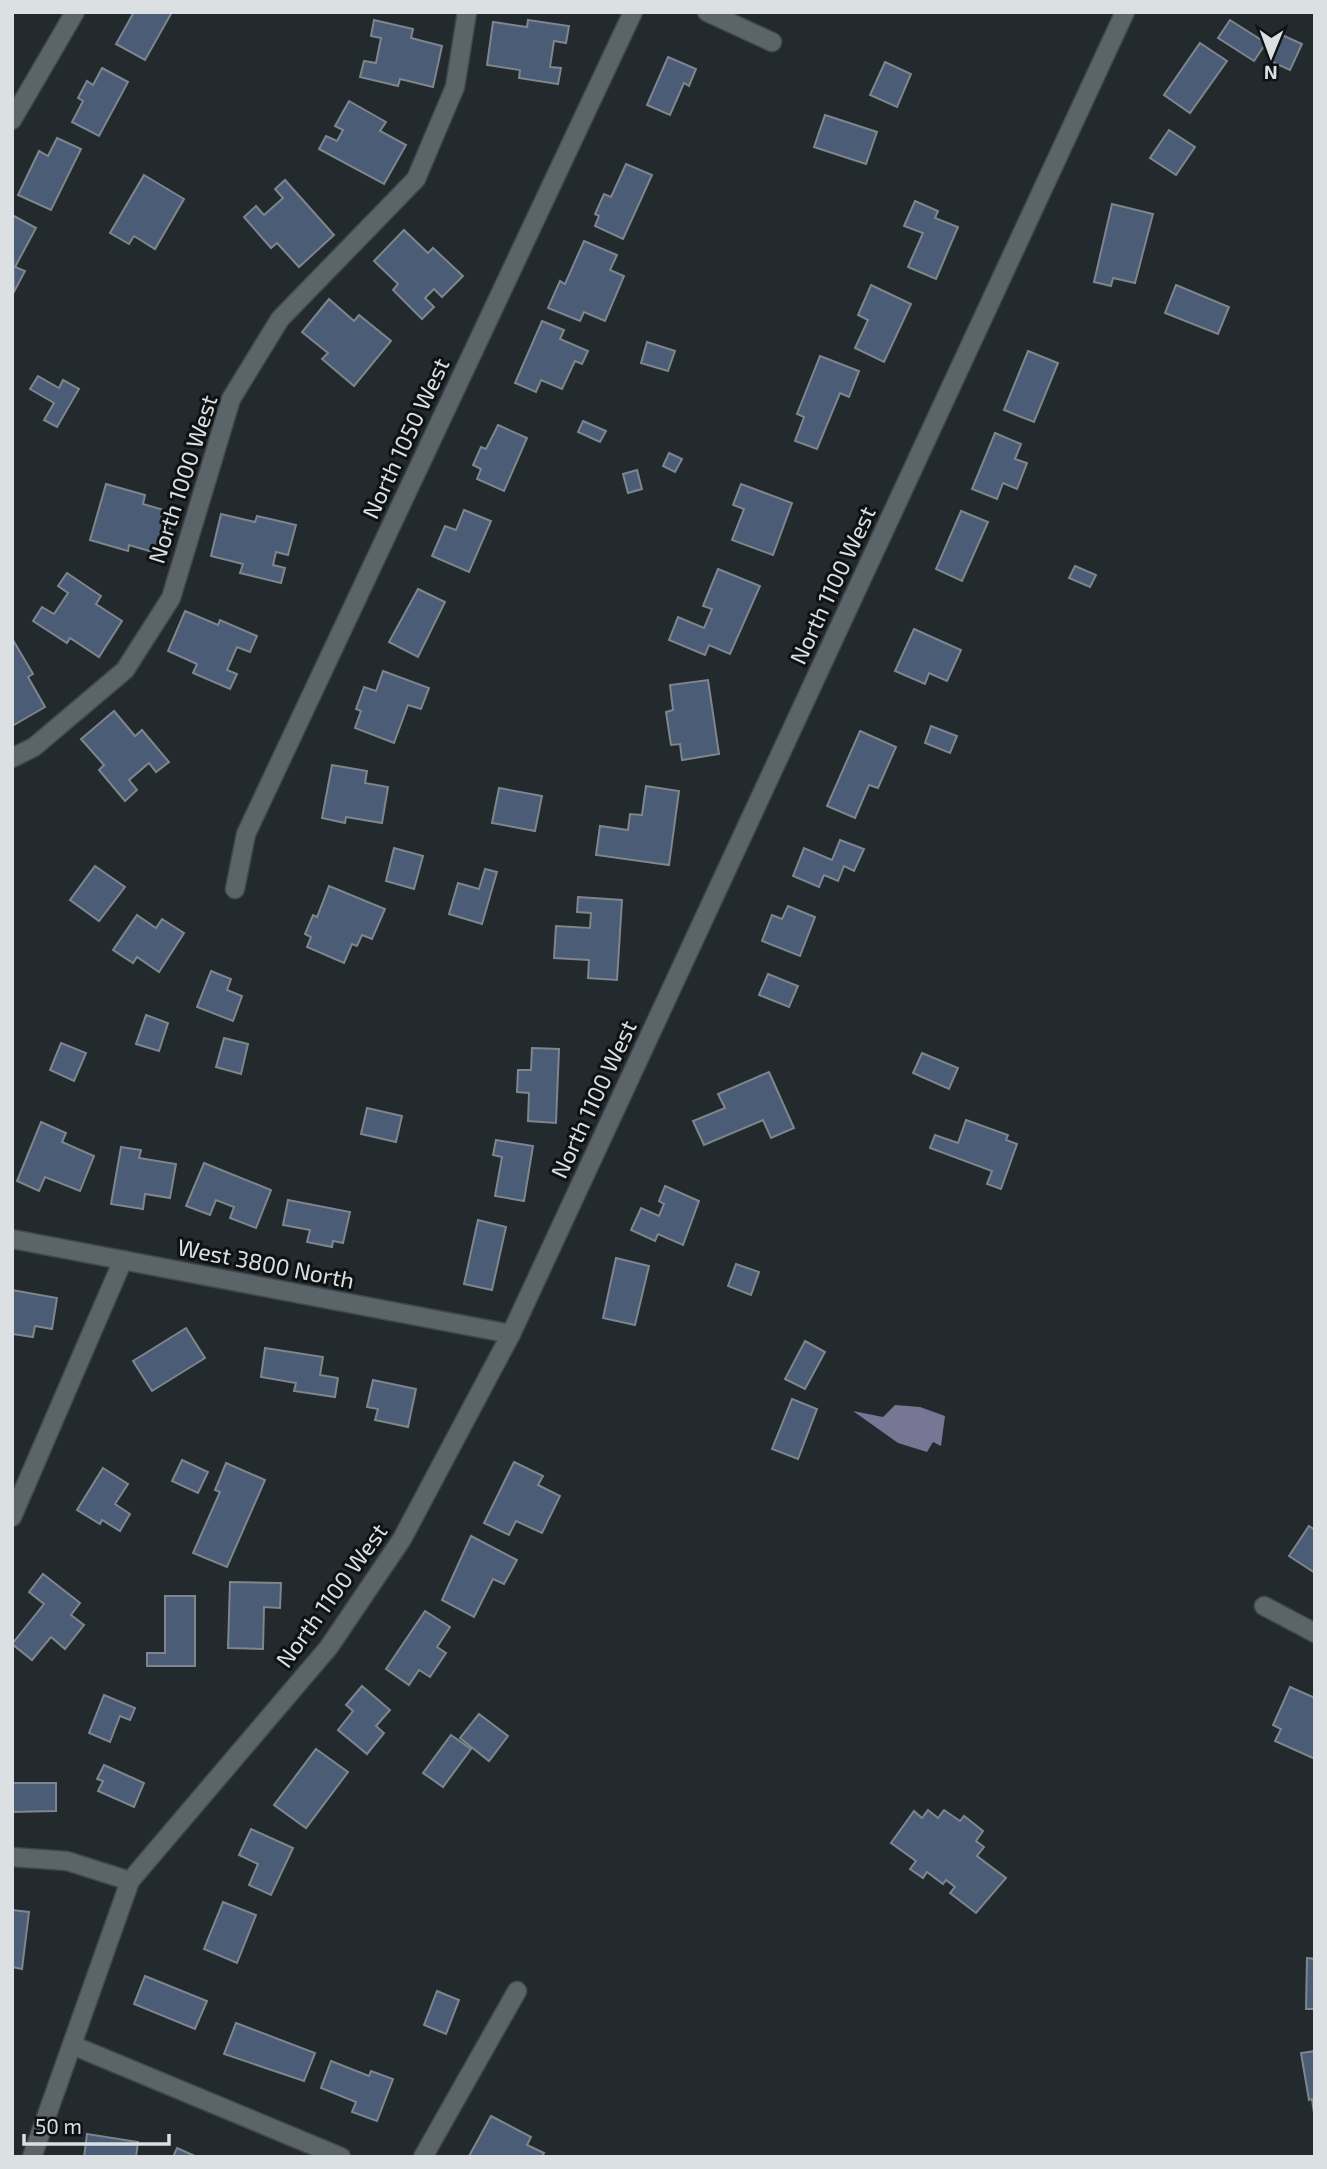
<svg xmlns="http://www.w3.org/2000/svg" width="1327" height="2169" font-family="'Exo 2',sans-serif">
<style>
.water{fill:#777695}
.building{fill:#4a5c76;stroke:#7f858c;stroke-width:2}
.lines{fill:none;stroke-linecap:round;stroke-linejoin:round}
.minor-casing{stroke:#41484b;stroke-width:21}
.minor{stroke:#5b6468;stroke-width:18}
.labels{text-anchor:middle;dominant-baseline:central;stroke-width:6;stroke-linejoin:round;paint-order:stroke}
.street-label{font-size:23px;fill:#dbe0e3;stroke:#0f1213}
</style>
<rect width="100%" height="100%" fill="#222a2d"/>
<path class="water" d="M895 1405 920 1407 945 1416 941 1446 933 1442 927 1452 898 1443 853 1411 883 1417Z"/>
<g class="building">
<path d="M134 12H172L145 60 116 44Z"/>
<path d="M374 20 413 29 411 38 442 46 433 87 400 79 398 86 360 77 364 61 376 63 381 38 371 36Z"/>
<path d="M528 20 569 26 566 43 554 41 550 67 561 68 558 84 519 78 520 70 487 65 493 22 527 27Z"/>
<path d="M1230 20 1266 43 1254 61 1218 38Z"/>
<path d="M1282 35 1302 44 1290 70 1270 61Z"/>
<path d="M1200 43 1227 61 1190 113 1164 95Z"/>
<path d="M668 57 696 69 689 86 684 83 670 115 647 105Z"/>
<path d="M885 62 911 74 897 107 870 95Z"/>
<path d="M102 68 128 82 99 136 72 122 83 101 78 98 87 81 93 85Z"/>
<path d="M349 101 386 122 380 131 406 145 384 184 319 149 326 136 337 141 343 130 335 126Z"/>
<path d="M825 115 877 132 866 164 814 147Z"/>
<path d="M1169 130 1195 147 1176 175 1150 158Z"/>
<path d="M57 138 81 149 51 210 18 195 39 151 48 156Z"/>
<path d="M626 164 652 175 623 239 595 226 599 216 595 214 604 194 611 197Z"/>
<path d="M144 175 184 199 155 249 134 236 129 244 110 233Z"/>
<path d="M285 180 334 235 299 267 277 243 271 248 244 217 256 206 264 215 283 198 275 189Z"/>
<path d="M915 201 938 211 935 218 958 227 936 279 908 267 923 233 904 226Z"/>
<path d="M1112 204 1153 214 1135 283 1113 278 1111 286 1094 282Z"/>
<path d="M12 215 36 228 15 267 25 271 14 292Z"/>
<path d="M404 230 428 253 433 248 463 276 442 297 434 289 425 298 434 307 422 319 393 290 398 284 374 261Z"/>
<path d="M584 241 617 255 610 270 624 276 605 321 584 312 580 321 548 308 560 281 565 284Z"/>
<path d="M871 285 911 304 884 362 855 348 868 320 858 315Z"/>
<path d="M1176 285 1229 307 1218 334 1165 313Z"/>
<path d="M329 299 354 321 359 315 391 341 354 386 322 359 328 353 302 332Z"/>
<path d="M542 321 564 330 560 339 588 351 582 364 575 361 562 389 541 380 536 392 515 383Z"/>
<path d="M647 342 675 351 668 371 641 363Z"/>
<path d="M1028 351 1058 363 1034 422 1004 410Z"/>
<path d="M820 356 859 371 849 397 840 393 817 449 795 441 804 417 797 414Z"/>
<path d="M38 376 59 388 63 380 79 389 57 427 44 420 54 403 30 389Z"/>
<path d="M583 421 606 431 600 442 578 432Z"/>
<path d="M498 425 527 438 504 491 477 479 481 469 473 465 481 447 486 449Z"/>
<path d="M995 433 1021 444 1015 459 1027 463 1017 489 1003 483 997 499 972 489Z"/>
<path d="M669 453 682 459 675 472 663 466Z"/>
<path d="M637 470 642 489 628 493 623 474Z"/>
<path d="M106 484 145 495 143 504 174 513 163 555 129 545 128 551 90 540Z"/>
<path d="M741 484 792 503 773 555 732 540 744 509 733 505Z"/>
<path d="M464 510 491 521 469 572 432 556 445 526 456 530Z"/>
<path d="M961 511 988 522 962 581 936 569Z"/>
<path d="M221 514 255 522 257 516 296 525 288 555 276 552 273 565 285 568 281 583 240 573 243 564 211 556Z"/>
<path d="M1075 566 1096 575 1090 587 1069 578Z"/>
<path d="M718 569 760 586 730 654 709 645 705 655 669 640 678 617 704 628 712 609 703 606Z"/>
<path d="M67 573 101 596 96 604 122 621 99 657 70 638 67 643 33 621 42 607 54 614 68 593 58 586Z"/>
<path d="M418 589 445 602 418 657 389 642Z"/>
<path d="M185 611 218 625 220 620 257 636 250 652 237 647 227 670 237 674 230 689 193 673 197 664 168 651Z"/>
<path d="M914 629 961 650 947 681 929 673 925 684 895 671Z"/>
<path d="M13 640 33 674 28 677 45 707 12 726Z"/>
<path d="M383 671 429 688 421 709 408 705 394 743 355 728 361 711 356 709 364 687 376 691Z"/>
<path d="M708 680 719 754 682 760 680 744 671 745 666 712 673 710 670 685Z"/>
<path d="M114 711 135 736 142 730 169 762 156 772 149 763 129 780 137 790 125 801 99 770 104 765 81 739Z"/>
<path d="M931 726 957 736 950 753 925 743Z"/>
<path d="M860 731 896 747 878 788 869 785 855 818 827 806Z"/>
<path d="M332 765 367 771 365 783 388 787 382 823 346 817 345 823 322 818Z"/>
<path d="M646 786 679 791 669 865 596 855 600 826 628 830 630 814 642 815Z"/>
<path d="M499 788 542 796 535 831 492 823Z"/>
<path d="M840 840 864 849 854 871 844 866 838 881 824 875 819 887 793 876 804 848 832 860Z"/>
<path d="M394 848 423 856 414 889 386 881Z"/>
<path d="M95 866 125 887 99 921 70 900Z"/>
<path d="M485 869 497 872 482 924 449 914 458 883 479 889Z"/>
<path d="M329 886 385 909 372 939 362 935 357 946 352 944 344 963 307 947 311 937 305 934 313 915 317 917Z"/>
<path d="M578 897 622 900 617 980 588 978 589 960 554 958 556 926 590 928 591 913 577 912Z"/>
<path d="M788 906 815 917 800 956 762 941 772 915 782 919Z"/>
<path d="M137 915 156 928 162 919 184 933 159 972 137 957 133 963 113 950Z"/>
<path d="M211 971 231 979 227 990 242 996 233 1021 197 1007Z"/>
<path d="M768 974 798 986 789 1007 759 995Z"/>
<path d="M146 1015 168 1023 159 1051 136 1044Z"/>
<path d="M224 1038 248 1044 241 1074 216 1067Z"/>
<path d="M61 1043 86 1053 74 1081 50 1070Z"/>
<path d="M532 1048 559 1049 556 1123 528 1121 529 1093 517 1092 518 1070H531Z"/>
<path d="M922 1053 958 1068 949 1089 913 1073Z"/>
<path d="M769 1072 794 1128 771 1138 763 1120 704 1145 693 1121 725 1108 718 1094Z"/>
<path d="M367 1108 402 1116 396 1142 361 1134Z"/>
<path d="M966 1120 1008 1135 1006 1140 1017 1144 1001 1189 987 1184 992 1171 930 1148 935 1135 958 1143Z"/>
<path d="M41 1122 66 1133 62 1142 94 1156 80 1191 45 1177 39 1191 17 1181Z"/>
<path d="M496 1140 533 1146 524 1201 495 1196 502 1157 493 1155Z"/>
<path d="M121 1147 141 1150 139 1158 176 1164 170 1198 145 1194 143 1209 111 1204Z"/>
<path d="M204 1163 271 1190 256 1228 230 1218 234 1207 216 1200 210 1215 186 1206Z"/>
<path d="M665 1186 699 1201 683 1245 658 1234 655 1241 631 1230 641 1208 659 1216 664 1204 659 1201Z"/>
<path d="M288 1200 350 1212 343 1243 333 1241 332 1247 307 1242 310 1230 283 1225Z"/>
<path d="M478 1220 506 1227 492 1290 464 1284Z"/>
<path d="M616 1258 649 1266 635 1325 603 1318Z"/>
<path d="M736 1264 759 1272 751 1295 728 1286Z"/>
<path d="M12 1290 57 1298 52 1329 35 1326 33 1337 12 1334Z"/>
<path d="M186 1328 205 1358 152 1391 133 1361Z"/>
<path d="M805 1341 825 1352 805 1389 785 1379Z"/>
<path d="M265 1348 323 1357 320 1375 338 1378 335 1397 294 1391 296 1383 261 1377Z"/>
<path d="M373 1380 416 1389 408 1427 375 1420 378 1409 367 1407Z"/>
<path d="M792 1399 817 1409 798 1459 772 1449Z"/>
<path d="M182 1460 208 1472 198 1493 172 1481Z"/>
<path d="M514 1462 543 1476 538 1485 560 1496 542 1533 516 1521 509 1535 484 1523Z"/>
<path d="M226 1463 265 1480 227 1567 193 1553 220 1492 215 1490Z"/>
<path d="M103 1468 128 1484 115 1504 130 1514 120 1531 102 1520 100 1524 77 1510Z"/>
<path d="M1309 1526 1315 1530V1573L1289 1556Z"/>
<path d="M471 1536 517 1560 504 1584 493 1579 474 1617 442 1600Z"/>
<path d="M43 1574 80 1603 71 1615 84 1625 65 1649 51 1637 32 1660 12 1644 44 1604 29 1592Z"/>
<path d="M230 1582 281 1583 280 1608 264 1607 263 1649 228 1648Z"/>
<path d="M165 1596H195V1666H147V1653H165Z"/>
<path d="M425 1611 450 1627 437 1647 446 1653 430 1677 419 1670 409 1685 386 1669Z"/>
<path d="M362 1686 390 1710 376 1726 384 1733 367 1754 338 1730 353 1711 346 1705Z"/>
<path d="M1290 1687 1315 1698V1759L1275 1741 1281 1729 1273 1725Z"/>
<path d="M104 1695 135 1708 130 1720 120 1716 110 1742 89 1733Z"/>
<path d="M479 1714 508 1736 489 1761 460 1738Z"/>
<path d="M451 1735 471 1749 443 1787 423 1773Z"/>
<path d="M316 1749 348 1772 306 1828 274 1805Z"/>
<path d="M104 1765 144 1783 134 1807 98 1791 103 1781 97 1779Z"/>
<path d="M12 1783H56V1811L12 1812Z"/>
<path d="M928 1810 938 1818 944 1810 960 1821 964 1816 983 1831 976 1841 984 1847 977 1856 1006 1878 976 1913 950 1893 955 1887 946 1880 943 1884 927 1872 923 1878 910 1869 916 1861 891 1843 914 1811 922 1818Z"/>
<path d="M251 1829 293 1848 271 1895 249 1885 258 1864 239 1855Z"/>
<path d="M223 1902 256 1915 237 1963 204 1949Z"/>
<path d="M12 1910 29 1912 22 1969 12 1967Z"/>
<path d="M1307 1958 1315 1959V2009H1306Z"/>
<path d="M145 1976 207 2001 195 2029 134 2004Z"/>
<path d="M437 1991 459 2000 446 2034 424 2025Z"/>
<path d="M236 2023 315 2053 304 2081 224 2054Z"/>
<path d="M1315 2051V2113H1314L1312 2099 1309 2100 1301 2053Z"/>
<path d="M331 2061 369 2076 371 2071 393 2079 377 2121 352 2112 356 2102 321 2088Z"/>
<path d="M491 2116 531 2137 527 2145 544 2153 542 2157 469 2156Z"/>
<path d="M87 2134 138 2142 136 2157H84Z"/>
<path d="M177 2148 197 2157H173Z"/>
</g>
<g class="lines">
<g class="minor-casing">
<g id="minor">
<path d="M707 12 772 42"/>
<path d="M12 120 75 12"/>
<path d="M12 758 34 747 125 670 171 598 231 399 280 319 416 179 455 87 467 12"/>
<path d="M235 889 246 834 633 12"/>
<path d="M12 1239 511 1334"/>
<path d="M12 1517 123 1260"/>
<path d="M1264 1606 1315 1633"/>
<path d="M12 1857 67 1861 130 1881"/>
<path d="M72 2045 341 2157"/>
<path d="M32 2157 130 1881 329 1647 402 1539 511 1334 1125 12"/>
<path d="M423 2157 517 1991"/>
</g>
</g>
<use href="#minor" class="minor"/>
</g>
<g class="labels">
<g class="street-label">
<text transform="translate(405 438) rotate(-65)">North 1050 West</text>
<text transform="translate(182 479) rotate(-72)">North 1000 West</text>
<text transform="translate(832 585) rotate(-65)">North 1100 West</text>
<text transform="translate(593 1099) rotate(-65)">North 1100 West</text>
<text transform="translate(266 1263) rotate(11)">West 3800 North</text>
<text transform="translate(331 1595) rotate(-54)">North 1100 West</text>
</g>
</g>
<rect width="1327" height="2169" fill="none" stroke="#dbe0e3" stroke-width="28"/>
<g transform="translate(1271 56) rotate(181)" stroke="#0f1213" stroke-width="5" paint-order="stroke">
<path d="M0-5L12 26L0 18L-12 26Z" fill="#dbe0e3"/>
<text y="-10" font-size="19" font-weight="bold" text-anchor="middle" fill="#dbe0e3">N</text>
</g>
<path d="M24 2134v10h145v-10" fill="none" stroke="#dbe0e3" stroke-width="3.5"/>
<text x="35" y="2134" font-size="21" fill="#dbe0e3" stroke="#0f1213" stroke-width="5" paint-order="stroke">50 m</text>
</svg>
